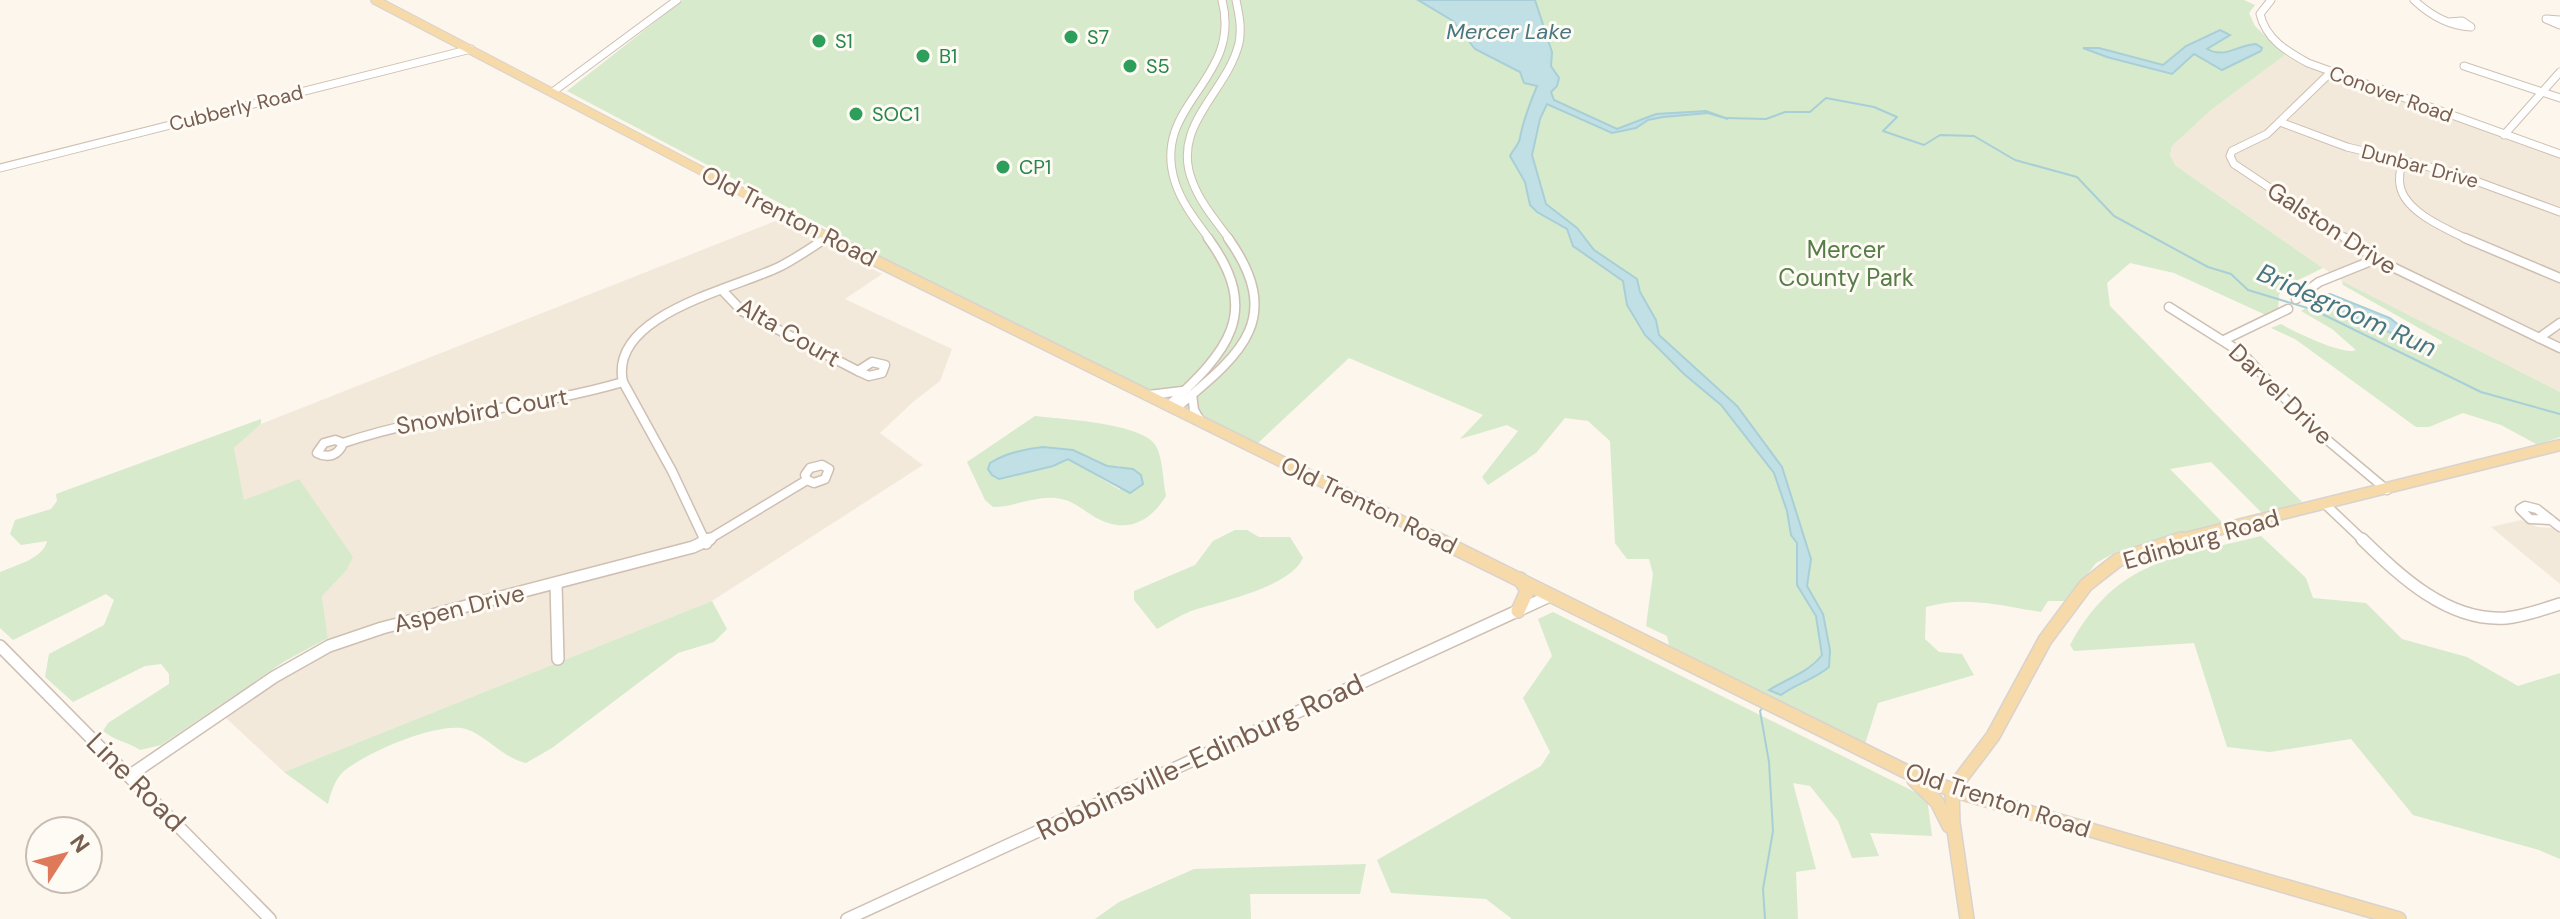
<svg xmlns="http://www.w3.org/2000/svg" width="2560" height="919" font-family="'DM Sans',sans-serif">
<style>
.residential{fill:#f3e9db}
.green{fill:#d7eacb;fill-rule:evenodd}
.water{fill:#c1e0e6;stroke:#a8cfd7;stroke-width:2}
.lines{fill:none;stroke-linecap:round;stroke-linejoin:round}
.stream{stroke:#a8cfd7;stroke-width:2}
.minor-far2-casing{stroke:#cebfb2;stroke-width:9}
.minor-far1-casing{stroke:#cebfb2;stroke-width:11}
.minor-casing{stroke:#cebfb2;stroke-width:14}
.major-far2-casing{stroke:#d9d2ce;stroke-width:10}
.major-far1-casing{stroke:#d9d2ce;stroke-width:13}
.major-casing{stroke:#d9d2ce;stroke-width:16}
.minor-far2{stroke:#fff;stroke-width:7}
.minor-far1{stroke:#fff;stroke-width:8}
.minor{stroke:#fff;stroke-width:11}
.major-far2{stroke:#f6daaa;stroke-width:8}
.major-far1{stroke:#f6daaa;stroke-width:10}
.major{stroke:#f6daaa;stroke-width:13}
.leisure-dot{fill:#2e9e5b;stroke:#fefaf4;stroke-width:3}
.labels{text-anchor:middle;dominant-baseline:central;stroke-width:6;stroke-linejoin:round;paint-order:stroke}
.far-leisure-label{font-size:20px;fill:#27864d;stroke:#fefaf4;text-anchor:start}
.far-street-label{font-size:20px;fill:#775e50;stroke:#fefaf4}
.far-water-label{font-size:22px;font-style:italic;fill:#477782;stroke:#fefaf4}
.street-label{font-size:24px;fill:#775e50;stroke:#fefaf4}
.park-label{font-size:24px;fill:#567c48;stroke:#fefaf4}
.water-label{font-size:26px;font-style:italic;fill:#477782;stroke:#fefaf4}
.near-street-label{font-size:28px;fill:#775e50;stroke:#fefaf4}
</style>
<rect width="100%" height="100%" fill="#fcf6ed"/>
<g class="residential">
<path d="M2285 55 2336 78 2560 157V392L2342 281 2174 164 2170 155 2172 146 2211 110Z"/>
<path d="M778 220 882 274 845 299 952 349 940 381 913 402 880 433 923 465 712 601 284 772 225 717 289 674 333 651 328 638 322 595 346 571 244 501 234 448 261 424Z"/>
<path d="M2521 520 2538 527 2554 528 2560 533V584L2491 527Z"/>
</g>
<g class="green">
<path d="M683 0H2244L2255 5 2249 13 2255 26 2285 55 2211 110 2172 146 2170 155 2175 165 2323 268 2284 287 2279 295 2278 311 2268 316 2174 273 2130 263 2107 283 2110 306 2302 502 2263 514 2211 462 2170 469 2223 523 2116 552 2096 563 2067 601H2048L2041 612C2003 606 1965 595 1926 607L1925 639 1939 652 1962 654 1974 675 1878 703 1865 744 1669 645 1667 636 1646 626 1653 574 1649 559H1627L1615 543 1610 441 1588 421 1565 418 1536 453 1488 485 1482 477 1518 431 1507 425 1460 439 1483 415 1349 358 1258 443 899 266 567 91Z"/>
<path d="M2342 281 2560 392V437L2538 445 2501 425 2463 413 2429 427H2416L2295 339 2271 328 2281 324C2294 332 2344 356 2356 350L2332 329 2301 311 2317 301 2398 336 2416 338 2415 335 2436 345 2442 344V341L2343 285Z"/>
<path d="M1035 416C1060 419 1144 423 1156 446 1163 459 1163 482 1166 496 1148 525 1123 534 1093 516 1082 509 1073 501 1061 499 1039 494 1015 507 993 507L985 500 967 462ZM1043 447 1073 450 1107 466H1120V490L1068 459 1008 477 999 479 992 475 990 463C1006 453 1024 449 1043 447Z"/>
<path d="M261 419V424L234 448 244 500 299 479 353 557 346 571 322 596 328 638 285 661 161 745 140 750C128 742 115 741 103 731L108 723 169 684V674L161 664 145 666 73 702 45 677 49 654 104 625 114 600 106 594 13 640 0 628V572C16 565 43 559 47 541L21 545 10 534 15 520 51 509 57 501 56 494Z"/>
<path d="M1235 530H1247L1259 537H1290L1303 558C1289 588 1221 601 1191 611 1179 616 1168 623 1157 629L1134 600V591L1195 565 1213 541Z"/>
<path d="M2261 536 2306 578 2313 598 2366 603 2402 639 2467 657 2518 686 2560 673V859L2539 850 2413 815 2351 739 2270 752 2227 747 2194 643 2074 651 2070 645C2117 559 2174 558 2261 536Z"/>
<path d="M712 601 727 629 714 642 678 653 552 748 526 763C500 757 483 731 461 728 430 725 368 752 344 771 335 779 331 792 328 804L284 772Z"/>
<path d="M1553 612 1927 798 1932 836 1870 833 1879 856 1852 858 1838 821 1810 786 1793 783 1816 869 1796 872 1798 919H1512L1486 899 1391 893 1377 860 1541 766 1550 752 1523 698 1552 656 1538 619Z"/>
<path d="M1366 864 1360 894H1250L1251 919H1095L1119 902 1194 869Z"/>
</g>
<g class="water">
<path d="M1418 0H1535L1552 52 1551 66 1559 78 1557 86 1551 92 1554 100 1617 129 1656 114 1706 111 1728 119 1708 113 1663 117 1648 120 1636 128 1612 133 1547 104 1540 119 1532 155 1546 204 1577 228 1594 250 1637 279 1640 292 1656 320 1659 335 1737 406 1782 467 1811 559 1807 586 1823 614 1830 650 1829 667C1815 679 1796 684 1781 695L1769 690C1788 678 1808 673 1822 655L1816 616 1797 585V543L1791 535 1787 511 1774 473 1721 405 1684 374 1645 335 1627 305 1623 281 1573 246 1567 229 1537 212 1530 205 1525 182 1510 156C1513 149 1519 145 1520 138 1523 120 1530 103 1537 86L1524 83 1520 72 1475 49 1453 21Z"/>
<path d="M2220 30 2230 35 2207 49C2225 59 2237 45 2256 44L2262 48 2261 51 2222 70 2194 54 2172 74 2107 57 2083 48H2099L2163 65 2186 46Z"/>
<path d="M2330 294 2390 318 2416 339 2398 336 2317 301 2323 295Z"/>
<path d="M1043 447 1073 450 1107 466 1133 469 1141 475 1143 484 1130 493 1068 459 1053 466 999 479 992 475 988 469 990 463C1006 453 1024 449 1043 447Z"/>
</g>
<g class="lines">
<g class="stream">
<path d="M1725 118 1766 119 1785 112H1810L1826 98 1874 107 1897 117 1883 131 1924 145 1940 135 1974 136 2015 160 2077 177 2114 216 2208 267 2231 274 2248 290 2314 310 2481 392 2560 414"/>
<path d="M1763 707 1760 711 1769 762 1773 831 1763 889 1765 919"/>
</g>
<g class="minor-far2-casing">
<g id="minor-far2">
<path d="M2271 0 2260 14C2266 39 2286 51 2308 63L2560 154"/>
<path d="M2414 0C2430 15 2449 26 2471 27L2462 21 2449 22"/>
<path d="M2560 20 2546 19 2560 25"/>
<path d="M2464 66 2560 98"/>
<path d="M2330 73 2267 134 2232 151 2230 156 2234 164 2348 240"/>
<path d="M554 91 677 0"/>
<path d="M2280 122 2347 147 2454 173 2560 212"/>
<path d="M2504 135 2560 72"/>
<path d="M2403 159C2401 167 2398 176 2400 185 2404 212 2447 229 2469 240"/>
<path d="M0 168 471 49"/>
<path d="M823 240 828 237"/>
<path d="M1210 240C1197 222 1182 204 1175 182 1150 104 1243 81 1222 0"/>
<path d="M1230 240C1217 222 1201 204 1193 183 1169 126 1227 93 1239 43 1242 27 1239 15 1236 0"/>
</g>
</g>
<g class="minor-far1-casing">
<g id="minor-far1">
<path d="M2345 238 2376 259 2560 348"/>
<path d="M2465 238 2560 278"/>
<path d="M722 290 742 311 858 371"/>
<path d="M2296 299 2319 282 2376 259"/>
<path d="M2169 307 2242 353 2313 428 2387 490"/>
<path d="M2539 338 2560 323"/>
<path d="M2224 340 2288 309"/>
<path d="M872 362 885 365 882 373 869 376 858 371Z"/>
<path d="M1192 394 1194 410 1201 422"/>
<path d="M1149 395 1182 391"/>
<path d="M1168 406C1227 352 1263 313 1208 238"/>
<path d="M1175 409C1238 356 1287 321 1228 238"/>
<path d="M335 440 343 443C339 455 328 459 317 453L324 443Z"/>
<path d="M343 443C434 412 531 409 623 382"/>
<path d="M822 465 829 469 825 479 814 483 807 480 805 475 810 468Z"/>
<path d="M2326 505 2364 541"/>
<path d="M2551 520 2530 519 2520 509 2525 506 2537 509 2560 527"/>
<path d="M705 541 672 471 623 382C608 315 733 289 779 267 795 259 811 248 826 238"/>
<path d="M706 541 807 480"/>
</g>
</g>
<g class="minor-casing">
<g id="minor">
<path d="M704 539 706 543"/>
<path d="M2362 539C2400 576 2448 622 2506 618 2524 616 2542 610 2560 604"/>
<path d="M556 584 558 659"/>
<path d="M0 646 270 919"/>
<path d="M129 776 274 677 329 646 382 628 693 547 710 539"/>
<path d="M847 919 1552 595"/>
</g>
</g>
<g class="major-far2-casing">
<path id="major-far2" d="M375 0 834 240"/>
</g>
<g class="major-far1-casing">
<g id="major-far1">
<path d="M830 238 1442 541"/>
<path d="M2173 541 2560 445"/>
</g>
</g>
<g class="major-casing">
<g id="major">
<path d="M1437 539 1905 771 1952 790 2399 919"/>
<path d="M1518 611 1527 591 1520 579"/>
<path d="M1914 780 1937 802 1949 826"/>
<path d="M1952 790 1993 736 2045 640 2086 585 2118 560 2181 539"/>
<path d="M1952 790 1953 823 1967 919"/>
</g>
</g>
<use href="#minor-far2" class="minor-far2"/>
<use href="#minor-far1" class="minor-far1"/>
<use href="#minor" class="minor"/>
<use href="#major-far2" class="major-far2"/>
<use href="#major-far1" class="major-far1"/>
<use href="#major" class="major"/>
</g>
<g class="leisure-dot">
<circle cx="1071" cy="37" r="8"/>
<circle cx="819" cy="41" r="8"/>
<circle cx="923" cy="56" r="8"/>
<circle cx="1130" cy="66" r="8"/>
<circle cx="856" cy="114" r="8"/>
<circle cx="1003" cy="167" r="8"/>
</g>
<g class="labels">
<g class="far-leisure-label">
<text x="1087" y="37">S7</text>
<text x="835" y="41">S1</text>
<text x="939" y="56">B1</text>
<text x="1146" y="66">S5</text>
<text x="872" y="114">SOC1</text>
<text x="1019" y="167">CP1</text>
</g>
<g class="far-street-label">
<text transform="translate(2391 94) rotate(20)">Conover Road</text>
<text transform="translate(236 108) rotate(-14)">Cubberly Road</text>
<text transform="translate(2420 166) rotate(15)">Dunbar Drive</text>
</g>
<g class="far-water-label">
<text x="1509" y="31">Mercer Lake</text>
</g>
<g class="street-label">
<text transform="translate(789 216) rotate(27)">Old Trenton Road</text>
<text transform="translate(2332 228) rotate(33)">Galston Drive</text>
<text transform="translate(789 332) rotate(30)">Alta Court</text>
<text transform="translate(2281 394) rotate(44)">Darvel Drive</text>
<text transform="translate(482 411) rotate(-10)">Snowbird Court</text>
<text transform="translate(1369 505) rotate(26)">Old Trenton Road</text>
<text transform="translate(2201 539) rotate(-16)">Edinburg Road</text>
<text transform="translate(459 608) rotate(-14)">Aspen Drive</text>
<text transform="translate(1998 800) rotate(18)">Old Trenton Road</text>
</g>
<g class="park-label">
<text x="1846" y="249">Mercer<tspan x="1846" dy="28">County Park</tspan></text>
</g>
<g class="water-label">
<text transform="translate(2347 310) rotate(24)">Bridegroom Run</text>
</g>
<g class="near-street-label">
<text transform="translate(1200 757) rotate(-25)">Robbinsville-Edinburg Road</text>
<text transform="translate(136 782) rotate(45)">Line Road</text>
</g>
</g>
<g transform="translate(64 855) rotate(54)"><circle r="38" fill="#fefaf4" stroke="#c8bcb2" stroke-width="2"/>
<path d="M0-6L14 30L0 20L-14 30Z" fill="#de795a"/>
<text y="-12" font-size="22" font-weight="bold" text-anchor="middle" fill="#775e50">N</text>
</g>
</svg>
